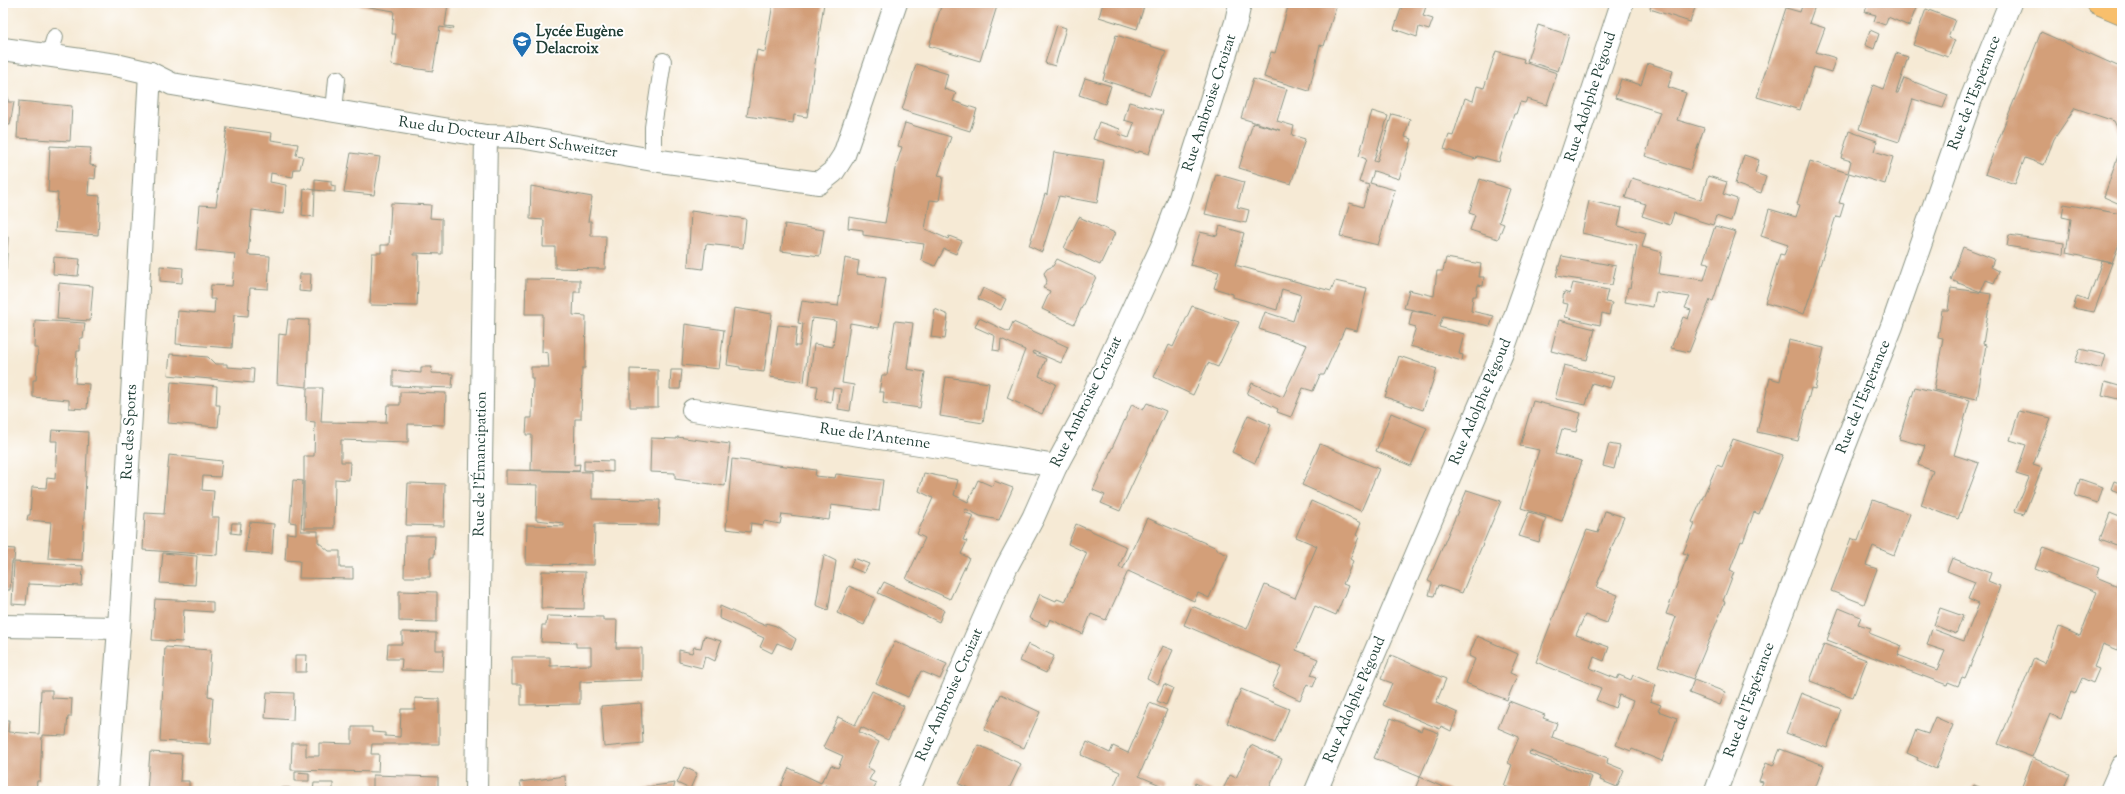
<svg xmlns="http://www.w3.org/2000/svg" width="2125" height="794" font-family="'Sorts Mill Goudy',serif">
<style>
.building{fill:#d39f79}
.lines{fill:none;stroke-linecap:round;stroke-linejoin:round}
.lane-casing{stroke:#8a9484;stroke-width:18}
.street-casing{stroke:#8a9484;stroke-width:24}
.primary-casing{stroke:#8a9484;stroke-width:24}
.lane{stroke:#fff;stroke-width:16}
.street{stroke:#fff;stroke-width:22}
.primary{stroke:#f8bf6c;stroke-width:22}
.labels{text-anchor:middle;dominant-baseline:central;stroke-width:4;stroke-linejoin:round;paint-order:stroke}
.poi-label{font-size:15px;font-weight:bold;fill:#1f3d34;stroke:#fff;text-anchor:start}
.street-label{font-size:15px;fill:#1f3d34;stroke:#fff}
</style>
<rect width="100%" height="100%" fill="#fff"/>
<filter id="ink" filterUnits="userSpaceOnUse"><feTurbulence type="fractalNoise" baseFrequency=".025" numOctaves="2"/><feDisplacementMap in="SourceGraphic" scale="8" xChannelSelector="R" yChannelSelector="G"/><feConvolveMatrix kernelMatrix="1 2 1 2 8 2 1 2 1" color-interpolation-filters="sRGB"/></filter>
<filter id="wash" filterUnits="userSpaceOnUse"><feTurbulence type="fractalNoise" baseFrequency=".012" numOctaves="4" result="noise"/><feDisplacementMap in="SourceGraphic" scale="16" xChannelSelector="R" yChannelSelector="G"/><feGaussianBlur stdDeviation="0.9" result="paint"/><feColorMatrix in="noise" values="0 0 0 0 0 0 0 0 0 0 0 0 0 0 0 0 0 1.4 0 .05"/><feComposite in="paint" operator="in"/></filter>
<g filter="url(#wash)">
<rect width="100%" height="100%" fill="#f6ead5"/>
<g id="blocks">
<g class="building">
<path d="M345 3H448L445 26 454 27 453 29 440 27 433 71 391 65 396 34H392L394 11Z"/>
<path d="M773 3H824L807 117 794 115 793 123 747 116 757 50 765 52Z"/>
<path d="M942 3H998L980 61 929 46Z"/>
<path d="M1103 3H1145L1137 29 1099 17Z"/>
<path d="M1289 3H1337L1324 46 1320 45 1309 91 1264 77 1271 52 1275 53Z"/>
<path d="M1403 3H1427L1423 16 1433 19 1429 30 1419 27 1417 37 1394 29Z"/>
<path d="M1652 3H1691L1696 5 1690 22 1650 9Z"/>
<path d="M1803 3H1816L1809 23 1825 28 1816 52 1836 58 1831 72 1814 67 1800 110 1757 97 1786 8 1800 12Z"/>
<path d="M1868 3H1918L1909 26 1888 17 1885 25 1874 21 1876 15 1865 12Z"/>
<path d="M1926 9 1955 20 1948 38 1955 40 1948 57 1913 45Z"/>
<path d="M1057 25 1066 28 1055 66 1045 63Z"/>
<path d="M1538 25 1569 35 1558 71 1527 61Z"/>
<path d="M1870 30 1879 34 1874 49 1865 45Z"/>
<path d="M2041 32 2122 68V138L2114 121 2075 108 2054 139 2044 165 2025 158 2015 184 1985 174Z"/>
<path d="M1116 35 1166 51 1150 95 1103 80Z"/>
<path d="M1496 51 1524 59 1523 62 1557 73 1547 105 1527 99 1525 103 1520 102 1516 114H1514L1499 162 1477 156 1476 159 1444 149 1449 135 1453 136 1465 98 1473 101 1477 86 1484 88Z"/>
<path d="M1896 53 1908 57 1896 93H1898L1904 78 1948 95 1943 108 1913 99 1899 142 1859 129 1873 85 1883 89Z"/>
<path d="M1648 63 1673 71 1668 87 1686 93 1677 120 1704 128 1690 170 1645 156 1660 112 1615 98 1621 79 1641 85Z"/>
<path d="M916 64 948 74 944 89 956 93 953 101 977 109 970 131 902 110Z"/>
<path d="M1085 78 1111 86 1105 104 1079 95Z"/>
<path d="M1253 79 1287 89 1277 121 1294 126 1292 135 1305 139 1291 184 1239 168 1253 123 1280 130 1241 118Z"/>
<path d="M3 96 8 97V102H14L10 125 3 124Z"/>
<path d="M19 101 72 106 70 141 17 138Z"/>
<path d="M1129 102 1163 111 1149 154 1139 151 1138 153 1093 139 1099 122 1120 129 1118 134 1129 138 1134 123 1124 120Z"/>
<path d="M1372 111 1388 116 1374 161 1377 162 1392 114 1410 119 1405 137 1412 139 1399 179 1374 171 1370 183 1395 190 1378 245 1340 236 1350 203 1363 207 1369 185 1359 182 1366 159 1359 156Z"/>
<path d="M905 123 951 137 938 176 943 177 939 201 930 200 925 229 948 239 949 236 962 241 956 254 944 249 935 266 921 260 924 244 863 235V230L848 228 849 217 885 223 895 169 902 147 898 146Z"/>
<path d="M227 127 272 133 271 140 298 144 296 155 303 156 300 169H294L293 177 271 173 270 182 286 185 284 214 252 210 248 255 270 256 268 289 250 288 248 316 234 315 232 348 176 344 178 311 214 314 215 299H210L211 285 232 286 235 254 196 250 200 205 216 206Z"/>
<path d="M1849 131 1877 141 1874 151 1893 157 1885 184 1849 173 1839 203 1844 204 1840 217 1836 216 1804 314 1765 303 1780 254 1784 255 1788 245 1761 236 1769 209 1796 217 1800 205 1797 204 1810 161 1848 173 1851 161 1841 158Z"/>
<path d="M2122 144V205L2104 197Z"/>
<path d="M50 146 91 148 90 165 96 166 95 179 89 178 88 195 100 196 98 235 55 232 58 193 48 192Z"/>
<path d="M1054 152 1104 160 1097 203 1059 196 1042 252 1029 246 1045 194 1047 195Z"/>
<path d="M351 153 380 157 374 195 344 192Z"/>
<path d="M1744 155 1759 160 1755 173 1766 177 1761 193 1735 184Z"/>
<path d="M1216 174 1244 182 1237 207 1249 210 1246 223 1205 214Z"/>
<path d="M1708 176 1727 182 1723 194 1737 199 1731 221 1716 216 1713 225 1674 213 1670 225 1642 216 1646 204 1625 198 1632 178 1701 200Z"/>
<path d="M315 179 331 181V185L335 186V192L315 190Z"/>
<path d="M1480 179 1510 189 1499 222 1504 224 1498 239 1470 230 1475 215 1469 213Z"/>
<path d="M531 186 592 197 588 221H591V236H606L605 269 555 268V247H543L544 220 530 219Z"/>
<path d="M304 188 315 190 314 217 302 215Z"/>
<path d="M1589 201 1622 208 1618 226 1646 233 1642 247 1662 252 1659 274 1704 280 1709 263 1703 262 1715 226 1736 232 1713 301 1710 300 1689 352 1671 348 1683 317 1688 319 1691 310 1685 308 1690 297 1656 292 1653 307 1625 302 1628 287 1630 288 1637 246 1582 233Z"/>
<path d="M391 203 431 205 430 218 442 219V254L414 253V255H419L417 306 370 305 372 253H381V245H389Z"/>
<path d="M2064 204 2122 214V236L2112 263 2066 253 2071 219 2062 217Z"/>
<path d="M691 211 746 219 743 248 706 244 703 269 688 267Z"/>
<path d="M1079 217 1115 233 1100 265 1064 248Z"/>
<path d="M785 224 824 230 820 256 781 251Z"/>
<path d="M1220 226 1244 233 1235 265 1331 291 1335 281 1367 288 1357 331 1345 328 1324 375H1320L1313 391 1303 388 1291 417 1277 412 1278 409 1247 394 1252 383 1283 397 1307 345 1259 329 1265 312 1293 321 1301 295 1282 289 1277 310 1233 297V294L1214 288 1219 272 1190 265 1200 232 1217 236Z"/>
<path d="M2009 235 2064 243 2063 255 2007 246Z"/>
<path d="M3 236 8 237 6 270H3Z"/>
<path d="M1963 247 1994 259 1991 267 1999 271 1994 283 1986 280 1981 292 1951 280Z"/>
<path d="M1562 256 1616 266 1612 285 1556 276Z"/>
<path d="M54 257 80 259 78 276 53 274Z"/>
<path d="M845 258 859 261 857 274 886 278 879 328 850 323 842 383 854 385 850 411 838 409 841 389 833 388 831 402 816 399 818 386 809 385 814 344 833 347 836 321 812 318 804 382 770 377 778 325 797 327 795 346H800L803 324 798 323 802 301 838 306Z"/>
<path d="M1446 258 1481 264 1479 277H1484L1483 286 1478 285 1476 296H1473L1471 311 1494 316 1490 326 1443 316 1439 327 1464 334 1459 354 1463 355 1462 361 1410 346 1416 327 1409 325 1412 311 1437 315 1404 308 1409 290 1434 296 1437 271H1443Z"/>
<path d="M1057 259 1096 277 1074 324 1042 309 1050 291 1043 288 1047 281 1044 273 1047 269 1053 266Z"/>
<path d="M2102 261 2112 263 2094 312 2073 308 2077 296 2088 300Z"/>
<path d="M160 266 183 268 182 283 160 281Z"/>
<path d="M300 274H311L310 292 299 291Z"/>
<path d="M526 279 580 280V292H574L573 315 586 316 585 368H582L581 419H575L574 465 580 464 579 471 531 470 532 435H526L527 418H532L533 378H531V367H549L548 353 542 352 543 314H525Z"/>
<path d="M59 283 93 286 90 321 57 319Z"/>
<path d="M1573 283 1608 290 1605 302 1612 303 1609 315 1602 313 1600 325 1565 317 1568 304 1562 303 1564 292 1570 294Z"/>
<path d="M983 288 1006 299 1001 310 978 299Z"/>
<path d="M1951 288 1991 294 1983 344 1986 345 1977 399 1934 390 1943 338 1938 337 1942 310H1948Z"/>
<path d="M1192 306 1239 322 1218 367 1208 363 1193 395 1154 377 1169 345 1173 347Z"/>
<path d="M734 308 772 314 764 372 740 369V367L727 365Z"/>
<path d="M935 309 948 315 945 339 931 337Z"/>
<path d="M979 318 1009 332 1013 322 1068 347 1061 363 1033 351 1032 353 1046 359 1039 376 1056 384 1042 414 1007 398 1025 350 1001 339 1000 351 993 350 995 336 975 327Z"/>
<path d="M288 319 309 320 307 387 277 384 279 334 286 335Z"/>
<path d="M35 320 85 323 83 338H80V351H77L75 383 89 384 87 409 69 408V400L33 397V380H36L38 348H34Z"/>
<path d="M1559 320 1595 329 1587 360 1551 351Z"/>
<path d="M895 321 913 323 907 369 925 372 920 408 883 403 884 392H879L882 375H887Z"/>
<path d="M685 324 724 330 719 369 682 365Z"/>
<path d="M1789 340 1824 348 1815 389 1811 388 1798 441 1757 432 1770 378 1780 381Z"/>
<path d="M2080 349 2106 355 2102 369 2075 362Z"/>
<path d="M170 354 208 357 215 364H227V367L254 369 253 383 168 375Z"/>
<path d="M1399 356 1437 369 1423 410 1385 397Z"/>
<path d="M1564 365 1614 377 1610 388 1592 383 1586 405 1555 399Z"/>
<path d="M421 367H432L431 373 453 374 452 388 393 386V370L421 373Z"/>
<path d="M630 369 658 370V407H630Z"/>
<path d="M671 370H682L680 389H670Z"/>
<path d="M2121 376 2122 400 2102 395 2105 382 2119 386Z"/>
<path d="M946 377 989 383 983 423 940 416Z"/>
<path d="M171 382 217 386 216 405H220L218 427 168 423Z"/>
<path d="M1915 387 1970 400 1954 455 1979 463 1958 519 1921 505 1933 471 1918 465 1925 446 1899 439Z"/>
<path d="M307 388H323L321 422 386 423 387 405H400V392L446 393 445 425 408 424V442L341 440V462H350L349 480 335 479 334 528H304V456H314L315 422 306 421Z"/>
<path d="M1533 401 1581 413 1576 432 1562 429 1555 454 1582 461 1562 521 1521 508 1539 450 1520 446Z"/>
<path d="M1147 403 1166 411 1120 511 1101 503 1105 495 1093 490 1132 404 1143 410Z"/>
<path d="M2019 411 2051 418 2033 465 2042 468 2024 514 2015 511 2029 478 2016 474 2026 445 2010 440Z"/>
<path d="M1391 413 1427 428 1411 466 1376 451Z"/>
<path d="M1248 415 1271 425 1255 463 1232 452Z"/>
<path d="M52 430 88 432 82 560 48 558 51 522 27 520 28 515H30L32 487 46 488 47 478 55 479 57 441H51Z"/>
<path d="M677 437 730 444 725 486 675 479V473L650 472 651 438 677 439Z"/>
<path d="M1733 439 1783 455 1759 514 1754 512 1743 542 1741 541 1730 570 1734 572 1723 601 1725 602 1693 679 1658 666 1676 617 1666 614 1688 554 1683 553 1695 524 1692 522 1717 465 1722 467Z"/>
<path d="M1320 444 1379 469 1361 511 1302 485Z"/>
<path d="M1609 444 1620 446 1614 469 1603 466Z"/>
<path d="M169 455 222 461 220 477 203 476 202 490 214 491 212 517H219L217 555 143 550 145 513 164 514Z"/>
<path d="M732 459 816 470 815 476 835 478 836 474 883 480 879 511 831 505 829 520 782 514 780 524 764 521 763 525 751 523 750 532 726 529Z"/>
<path d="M584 460 613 461V472L584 470Z"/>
<path d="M506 470 592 472V499L660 500 659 525 595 524 594 565 526 564 527 525 564 526V523L536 520 537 485 506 484Z"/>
<path d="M924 473 958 480 954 495 968 502 978 480 992 486 994 481 1013 488 999 520 980 516 966 509 964 512 974 516 963 540 967 541 961 554 969 558 950 599 906 579 925 538 917 534 933 498 919 491Z"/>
<path d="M2080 479 2103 487 2098 503 2075 496Z"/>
<path d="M293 480 303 481 301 531H318V542L329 551H340V568H353V579L299 578 300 561 285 560 287 533 296 534V523L290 522Z"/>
<path d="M2114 481 2122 484V493L2111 489Z"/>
<path d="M408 483 445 484 444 526 406 525Z"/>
<path d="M1467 490 1501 501 1462 593 1438 585 1434 596 1429 595 1432 583 1428 581Z"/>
<path d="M1873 500 1910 514 1894 555 1873 546 1866 565 1877 569 1864 604 1831 591 1851 538 1858 541Z"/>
<path d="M1311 501 1361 523 1356 535 1359 537 1350 559 1353 561 1343 584 1348 586 1336 615 1315 606 1296 650 1318 659 1311 675 1317 677 1313 687 1307 684 1300 700 1272 687 1281 667 1184 625 1192 606 1247 629 1265 585 1295 598 1317 546 1296 537Z"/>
<path d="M1605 511 1624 517 1596 587 1618 595 1607 623 1585 615 1576 635 1609 647 1604 661 1594 657 1590 668 1617 679 1619 675 1631 680 1633 675 1656 685 1650 701 1661 705 1658 711 1677 718 1662 761 1632 749 1631 751 1616 745 1633 701 1619 695 1615 708 1596 700 1601 688 1536 662 1587 530 1598 533Z"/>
<path d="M1529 512 1546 518 1539 542 1519 536Z"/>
<path d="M2110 513 2122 518V547L2100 539Z"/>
<path d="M1147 518 1217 548V550L1228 555 1209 598 1198 593 1194 601 1128 571 1106 620 1091 614 1083 634 1050 619 1047 626 1029 618 1040 594 1056 601 1057 599 1065 602 1087 553 1068 544 1076 524 1127 547 1119 567 1123 569Z"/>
<path d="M250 522 274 524 272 554 245 552Z"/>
<path d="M232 523H241L240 534 231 533Z"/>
<path d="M405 536H435L434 557H430V577H404Z"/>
<path d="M2043 547 2099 568 2096 577 2118 586 2122 576V638L2118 650 2103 644 2094 667 2099 669 2093 683 2082 678 2075 694 2071 692 2061 719 2050 714 2032 757 1998 744 2034 658 2045 663 2059 627 2080 636 2097 592 2035 569Z"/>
<path d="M3 548 15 549 14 561H12L10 590H3Z"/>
<path d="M163 553 197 556 195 585 160 583Z"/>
<path d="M824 555 836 561 828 610 816 605Z"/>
<path d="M854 558 869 564 864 573 850 567Z"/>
<path d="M1952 558 1991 573 1988 581 2000 586 1983 636 1965 678 1962 677 1958 686 1948 682 1947 685 1827 640 1839 608 1861 617 1858 624 1871 628 1869 633 1902 646 1898 655 1937 670 1945 651 1927 645 1932 629 1964 641 1979 604 1968 599 1975 582 1947 571Z"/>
<path d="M14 562 83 566 82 586 28 584 26 605 12 604Z"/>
<path d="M542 571 585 572 584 609 541 608Z"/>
<path d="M884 582 944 610 939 622 878 593Z"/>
<path d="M849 586 875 598 864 625 837 613Z"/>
<path d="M399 591 437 592V622L399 621Z"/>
<path d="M155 599 213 602V612L184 610 182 642 152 640Z"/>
<path d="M720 606 766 626V623L776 626 796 639 792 649 777 643 772 653 760 647 764 638 719 618Z"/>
<path d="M1940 608 1963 616 1956 634 1934 625Z"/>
<path d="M547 616 603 617V620H617L616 648H642V680L580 682V704L521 705V684H512V657H550V666L591 665V647H576V643L541 642 542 625H546Z"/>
<path d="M402 632 436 633V650H444L443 671 401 670 402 659H387L388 644H402Z"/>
<path d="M704 636 721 641 715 661 705 656 702 668 679 662V650L692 653 694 647 701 648Z"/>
<path d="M1477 636 1518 654 1510 673 1517 676 1507 700 1466 683 1475 659 1469 656Z"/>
<path d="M895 641 947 664 940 679 921 671 908 697 876 683Z"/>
<path d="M1028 644 1054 656 1046 673 1020 661Z"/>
<path d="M1824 644 1867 660 1853 697 1810 681Z"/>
<path d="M1162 646 1173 650 1158 684 1147 678Z"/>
<path d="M165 647 211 650 208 696 213 697 210 744 160 741Z"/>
<path d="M295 655H307L306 672H295Z"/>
<path d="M1391 655 1446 679 1436 703 1458 713 1451 731 1441 726 1440 729 1383 705 1392 683 1381 679Z"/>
<path d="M1694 680 1725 692 1720 705 1689 693Z"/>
<path d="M1164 684 1173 688 1166 705 1157 701Z"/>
<path d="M1241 689 1289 709 1275 743 1227 723Z"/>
<path d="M41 690H52V698L72 699 71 717H68L66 736 42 735 40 781H37L36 791H3V720H9L8 732 39 734Z"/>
<path d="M872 691 904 706 888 740 861 727 859 732 879 742 867 767 874 771 869 780 876 783 873 791 865 789 839 791 825 785 823 791H779L789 768 821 783 824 776H826L831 765 838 768 843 756 823 747 838 717 855 725Z"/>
<path d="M267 692 294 693 293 720 265 718Z"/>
<path d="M1801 693 1841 709 1827 748 1786 733Z"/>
<path d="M1001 694 1040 712 1024 748 984 730Z"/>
<path d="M415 698 439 699V744H372L371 754H379L378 772 291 770 292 743H306V756H319V743L352 744V727H372V732L385 733V736L400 737 401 709H415Z"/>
<path d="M1509 701 1545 715 1543 718 1557 723 1552 737 1608 758 1607 763 1624 770 1617 787 1600 780 1601 777 1530 751 1529 754 1592 777 1587 791H1519L1504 786 1512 765 1508 763 1519 737 1498 728Z"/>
<path d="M641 703 643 743 604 747 601 706Z"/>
<path d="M1150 703 1167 710 1139 776 1165 787 1163 791H1154L1141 786 1139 791H1112L1120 772 1081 755 1087 742 1110 753 1113 746 1128 753Z"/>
<path d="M1935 717 1953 725 1936 769 1917 760 1918 758 1907 753 1916 730 1928 734Z"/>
<path d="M1391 718 1421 731 1423 727 1439 733 1420 777 1374 758Z"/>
<path d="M978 745 1021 764 1008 791H975L959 784Z"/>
<path d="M1251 745 1282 759 1268 791 1223 789 1230 775 1236 778Z"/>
<path d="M1780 749 1824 765 1814 791H1759L1763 782 1759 781 1766 763 1773 766Z"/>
<path d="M150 752 182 754 180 781H189V791H147Z"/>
<path d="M2033 758 2070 774 2062 791H2020Z"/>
<path d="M684 767 697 773 690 789 677 783Z"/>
<path d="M295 772 309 773V781H295Z"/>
<path d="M373 775 438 777V791H373Z"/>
<path d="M565 776 566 791H522L520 782Z"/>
<path d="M1420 777 1452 791H1414Z"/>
<path d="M314 783H333V791H313Z"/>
<path d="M675 783 673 791H647L646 787Z"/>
<path d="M1195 783 1213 791H1191Z"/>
<path d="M1974 785 1989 791H1971Z"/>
<rect x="281" y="788" width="9" height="3"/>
</g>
</g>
</g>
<g filter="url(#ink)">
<use href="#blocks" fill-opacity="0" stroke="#8a9484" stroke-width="1"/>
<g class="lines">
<g class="lane-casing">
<g id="lane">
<path d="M49 56 55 37"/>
<path d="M334 111 337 79"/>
<path d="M653 160V127L663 61"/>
</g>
</g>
<g class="street-casing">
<g id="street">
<path d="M3 49 116 65 150 73 172 84 486 136 520 137 653 160 819 183 833 172 844 155 896 3"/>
<path d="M693 410 933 446 1056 466"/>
<path d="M3 626 119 628"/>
<path d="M107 791 119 628 150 73"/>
<path d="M476 791 486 136"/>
<path d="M908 791 1006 568 1033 518 1056 466 1082 418 1162 246 1178 203 1236 22 1240 3"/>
<path d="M1316 791 1502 353 1571 157 1622 3"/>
<path d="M1716 791 1836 468 1892 326 1971 99 2010 3"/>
<path d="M2111 791 2122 766"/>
</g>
</g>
<g class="primary-casing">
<path id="primary" d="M2098 3 2122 13"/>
</g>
<use href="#lane" class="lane"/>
<use href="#street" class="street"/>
<use href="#primary" class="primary"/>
</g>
</g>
<defs>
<g id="school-pin" transform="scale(1)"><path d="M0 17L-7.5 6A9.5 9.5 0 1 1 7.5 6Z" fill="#1f6fb2" stroke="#fff"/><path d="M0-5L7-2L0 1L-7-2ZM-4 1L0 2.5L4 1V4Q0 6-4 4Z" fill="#fff"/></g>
</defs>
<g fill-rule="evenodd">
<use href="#school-pin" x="522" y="41"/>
</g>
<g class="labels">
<g class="poi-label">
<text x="536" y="32">Lycée Eugène<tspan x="536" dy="17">Delacroix</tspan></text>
</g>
<g class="street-label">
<text transform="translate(1975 93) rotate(-69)">Rue de l'Espérance</text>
<text transform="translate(1591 97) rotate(-72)">Rue Adolphe Pégoud</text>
<text transform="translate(1210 103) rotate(-72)">Rue Ambroise Croizat</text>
<text transform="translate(508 138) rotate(8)">Rue du Docteur Albert Schweitzer</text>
<text transform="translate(1864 397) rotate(-68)">Rue de l'Espérance</text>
<text transform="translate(1087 402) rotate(-64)">Rue Ambroise Croizat</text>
<text transform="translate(1481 402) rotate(-67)">Rue Adolphe Pégoud</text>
<text transform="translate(130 432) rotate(-87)">Rue des Sports</text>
<text transform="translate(875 437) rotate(8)">Rue de l'Antenne</text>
<text transform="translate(481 464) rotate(-89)">Rue de l'Émancipation</text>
<text transform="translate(950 695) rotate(-66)">Rue Ambroise Croizat</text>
<text transform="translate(1355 700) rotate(-67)">Rue Adolphe Pégoud</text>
<text transform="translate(1750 700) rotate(-70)">Rue de l'Espérance</text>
</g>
</g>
<rect width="2125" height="794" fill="none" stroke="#fff" stroke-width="16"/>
</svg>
